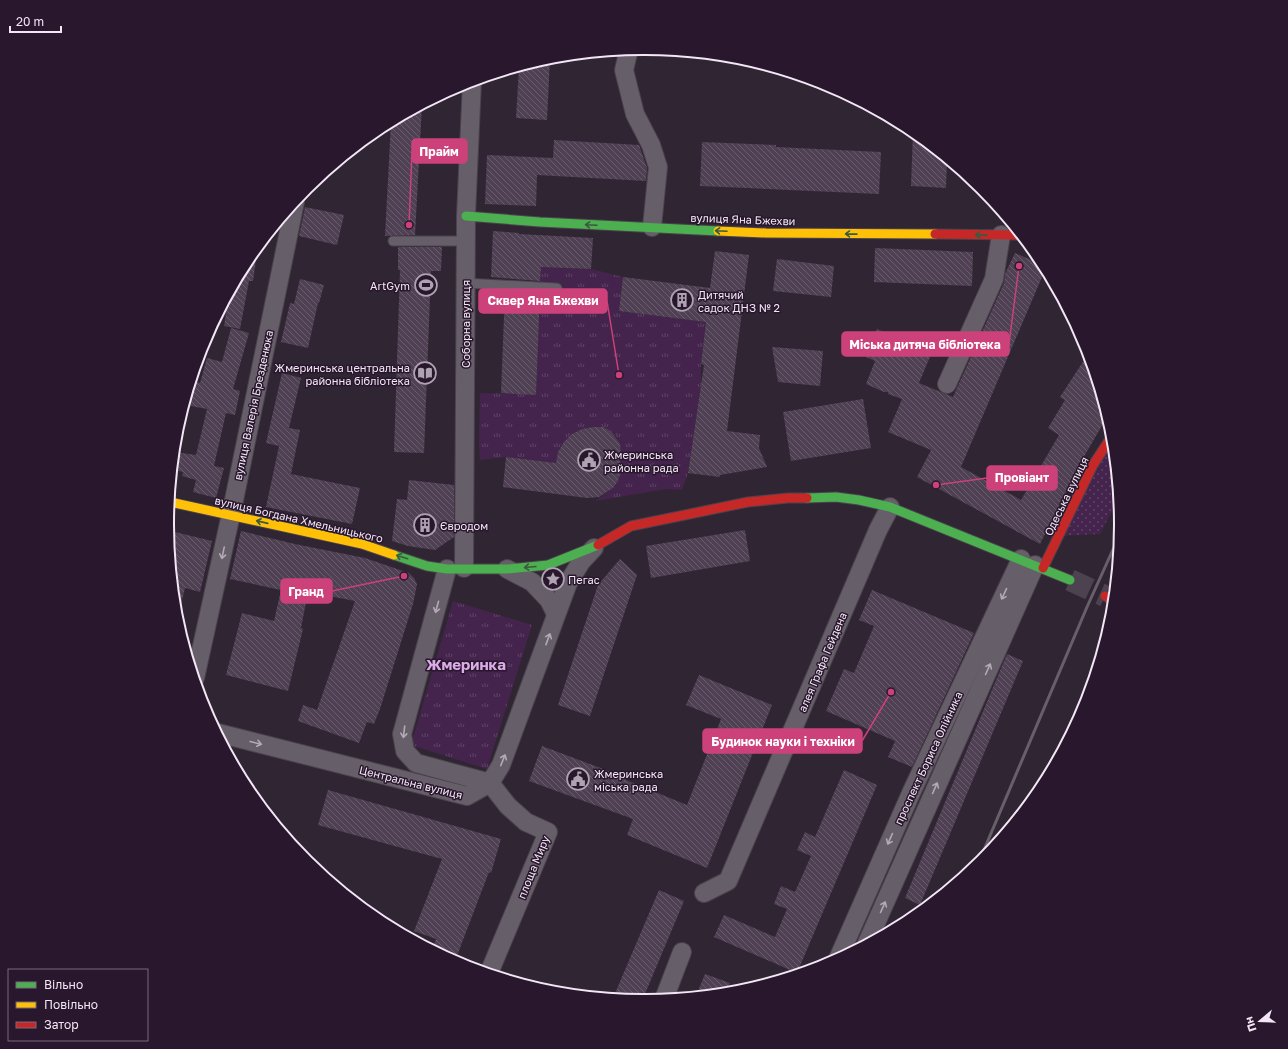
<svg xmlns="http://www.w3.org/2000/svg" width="1288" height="1049" font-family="'Golos Text',sans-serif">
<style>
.grass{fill:url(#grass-dots)}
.park{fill:url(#park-tufts)}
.building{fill:url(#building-back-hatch)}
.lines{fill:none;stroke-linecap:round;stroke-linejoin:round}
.secondary-tunnel{stroke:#4d4350;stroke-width:22;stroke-dasharray:22 11;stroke-linecap:butt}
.lane-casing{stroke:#4a424d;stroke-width:11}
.street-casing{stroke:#4a424d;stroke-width:20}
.fast-casing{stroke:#4a424d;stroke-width:11}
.slow-casing{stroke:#4a424d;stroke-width:11}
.jam-casing{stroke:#4a424d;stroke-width:11}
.lane{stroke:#665e69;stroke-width:9}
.street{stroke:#665e69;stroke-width:18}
.fast{stroke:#4caf50;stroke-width:9}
.slow{stroke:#ffc107;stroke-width:9}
.jam{stroke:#c62828;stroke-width:9}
.rail{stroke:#675f69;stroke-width:3}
.oneway{stroke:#395b3d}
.oneway2{stroke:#b4a9b7}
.labels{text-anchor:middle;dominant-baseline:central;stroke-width:3;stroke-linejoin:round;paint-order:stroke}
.street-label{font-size:11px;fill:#f3e7f6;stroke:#29172d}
.poi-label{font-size:11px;fill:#f3e7f6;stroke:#29172d;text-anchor:start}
.district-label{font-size:15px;font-weight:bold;fill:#dcace9;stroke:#29172d}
.rim{fill:none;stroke:#f3e7f6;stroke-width:2}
.leader{fill:none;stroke:#cc417a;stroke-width:1.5}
.callout-dot{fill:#cc417a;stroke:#29172d;stroke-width:1.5}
.callout{fill:#cc417a;stroke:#cc417a;stroke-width:1.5}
.callout-label{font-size:12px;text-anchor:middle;font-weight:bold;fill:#fff}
</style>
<defs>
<pattern id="grass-dots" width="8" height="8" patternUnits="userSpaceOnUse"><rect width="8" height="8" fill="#44234c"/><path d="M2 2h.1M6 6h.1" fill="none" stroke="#5f4366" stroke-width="1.8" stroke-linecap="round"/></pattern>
<pattern id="park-tufts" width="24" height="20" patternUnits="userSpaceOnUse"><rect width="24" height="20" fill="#44234c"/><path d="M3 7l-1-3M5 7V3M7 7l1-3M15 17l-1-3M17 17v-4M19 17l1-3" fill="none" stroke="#5f4366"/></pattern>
<pattern id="building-back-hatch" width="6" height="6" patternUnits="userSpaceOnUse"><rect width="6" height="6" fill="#4f4053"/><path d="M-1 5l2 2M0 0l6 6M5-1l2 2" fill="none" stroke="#695c6c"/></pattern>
</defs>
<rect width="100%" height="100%" fill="#302633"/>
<path class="grass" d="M1112 436 1118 499 1100 534 1059 536Z"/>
<g class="park">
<path d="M540 267 591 269 623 277 619 311 706 322 701 364V386L688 473 682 490 666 489 595 501C601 496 610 492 614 486 619 479 621 469 621 460 621 436 611 423 586 428 577 430 571 434 566 441 561 447 559 456 556 463L506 457 480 460 479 446 480 393 536 394Z"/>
<path d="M453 601 532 625 487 769 411 745Z"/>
</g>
<g class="building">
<path d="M550 58 547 120 516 118 519 67Z"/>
<path d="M422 105 415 235 385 236 391 122Z"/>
<path d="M913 132 947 160 946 188 911 186Z"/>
<path d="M554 140 639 145 647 168 646 181 537 175 536 206 485 204 487 155 553 158Z"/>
<path d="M702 142 776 145V147L881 152 879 194 700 186Z"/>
<path d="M305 207 344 215 337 245 299 236Z"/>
<path d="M493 231 519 233V234L593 238 591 269 541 267 540 281 491 277Z"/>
<path d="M258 247 253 281H249L240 329 224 326 229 295 248 260Z"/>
<path d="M398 247H442L441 271H431L424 453 394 452 400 270H398Z"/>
<path d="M875 248 973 252 972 286 874 282Z"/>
<path d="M715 251 749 255 727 431 760 435 759 448 767 467 720 475V477L688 473 704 365 701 364 706 322 619 311 623 277 710 288Z"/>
<path d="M1015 253 1043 265 1045 270 961 467 1021 500 1059 435 1048 428 1065 400 1060 397 1088 354 1107 417 1082 460 1040 544 917 477 931 450 888 432 902 399 888 394V392H884L866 384 875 361 866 357 877 329 932 352 919 383 953 397 1004 283 1005 274Z"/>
<path d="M777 259 834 266 831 297 773 291Z"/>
<path d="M300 279 324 285 319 303H318L308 348 281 342 290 303 294 304Z"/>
<path d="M505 291 540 293 536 395 501 393Z"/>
<path d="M231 328 249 333 233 389 240 391 235 415 226 413 214 466 224 468 216 498 193 492 196 480 182 476 183 472 173 470 175 452 196 455 207 409 185 405 192 381 200 383 207 358 222 362Z"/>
<path d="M772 347 823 351 820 386 778 382Z"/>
<path d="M282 373 301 378 289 428 300 430 291 474 360 488 352 524 266 507 279 446 266 443Z"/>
<path d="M863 399 871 448 791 461 783 412Z"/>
<path d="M593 427H603L611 431 620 444 621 453 620 471 618 481 613 488 599 497 587 498 503 487 506 457 556 463 558 452 564 442 572 434 582 429Z"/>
<path d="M409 480 454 485V537L435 550 408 546 392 541 397 499 407 500Z"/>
<path d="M745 530 750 561 651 578 646 546Z"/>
<path d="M241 531 295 544 365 558 409 573 414 578 417 584 413 604 380 709 374 724 367 722 359 743 298 721 303 705 317 710 355 601 308 592 301 628 303 629 288 691 226 675 242 613 274 621 281 590 230 579Z"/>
<path d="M175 532 212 541 200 592 185 588 179 613H176L170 554Z"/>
<path d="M620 559 637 575 590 716 558 705 598 585Z"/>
<path d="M872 590 974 633 912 767 888 757 895 741 826 711 844 669 854 673 874 626 859 620Z"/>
<path d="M1007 654 1023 661 920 905 905 898Z"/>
<path d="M699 675 772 705 707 868 627 835 633 819 529 781 542 746 627 778 626 780 687 805 721 719 686 705Z"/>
<path d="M844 770 877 785 797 973 714 937 724 915 775 937 787 909 774 904 781 886 795 892 811 856 797 850 805 832 815 837Z"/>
<path d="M328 790 501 839 491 873 489 872 455 961 432 949 436 939 414 931 442 859 318 825Z"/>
<path d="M659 890 684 901 642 1001 613 998Z"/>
<path d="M705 974 730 983 725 993 696 996Z"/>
</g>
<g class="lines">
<path class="secondary-tunnel" d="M1070 580 1105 596"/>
<g class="lane-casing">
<g id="lane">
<path d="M393 241H466"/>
<path d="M465 283 557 288"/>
</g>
</g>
<g class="street-casing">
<g id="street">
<path d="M629 49 624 70 635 114 651 145 658 167 652 227"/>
<path d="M947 384 994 279 1001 235"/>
<path d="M464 568 466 216 472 81"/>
<path d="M447 569 402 734 405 751 416 763 490 783 508 806 526 822 548 832 489 973"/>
<path d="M507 569 532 582 549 600 556 614"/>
<path d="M195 678 233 505 295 202"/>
<path d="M218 733 467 796 490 783 501 765 568 583 581 562 594 548"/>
<path d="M704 893 728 881 878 530 890 507"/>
<path d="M867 943 1035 565"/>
<path d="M838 959 912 791 1021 559"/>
<path d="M664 999 682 952"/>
</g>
</g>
<g class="fast-casing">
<g id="fast">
<path d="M466 216 540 222 718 231"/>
<path d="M807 498 836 497 859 500 890 507 1070 580"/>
<path d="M394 555 427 566 447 569H507L548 565 598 545"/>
</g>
</g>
<g class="slow-casing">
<g id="slow">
<path d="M718 231 766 233 935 234"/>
<path d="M170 502 362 544 394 555"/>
</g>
</g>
<g class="jam-casing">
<g id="jam">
<path d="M935 234 1020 235"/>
<path d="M598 545 631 526 748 502 788 498H807"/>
<path d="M1043 568 1093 465 1112 436"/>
<path d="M1105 596 1113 600"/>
</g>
</g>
<use href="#lane" class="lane"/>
<use href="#street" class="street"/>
<use href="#fast" class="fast"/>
<use href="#slow" class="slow"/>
<use href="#jam" class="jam"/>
<path class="rail" d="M978 864 1087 607 1120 534"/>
</g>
<defs><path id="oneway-shaft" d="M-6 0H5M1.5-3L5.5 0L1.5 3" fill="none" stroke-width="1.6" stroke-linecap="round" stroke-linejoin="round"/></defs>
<g class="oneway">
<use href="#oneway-shaft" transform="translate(591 225) rotate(-177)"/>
<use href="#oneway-shaft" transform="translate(721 231) rotate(-177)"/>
<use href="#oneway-shaft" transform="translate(851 234) rotate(-179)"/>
<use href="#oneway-shaft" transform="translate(981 235) rotate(-179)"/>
<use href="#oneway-shaft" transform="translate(262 522) rotate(-167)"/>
<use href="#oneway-shaft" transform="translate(402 557) rotate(-162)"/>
<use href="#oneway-shaft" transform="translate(530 567) rotate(175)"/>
</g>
<g class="oneway2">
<use href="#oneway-shaft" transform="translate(223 553) rotate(102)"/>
<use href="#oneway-shaft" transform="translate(1004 594) rotate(115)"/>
<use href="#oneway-shaft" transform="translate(437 607) rotate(105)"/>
<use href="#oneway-shaft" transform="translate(548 639) rotate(-70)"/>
<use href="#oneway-shaft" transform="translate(988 669) rotate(-66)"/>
<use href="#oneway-shaft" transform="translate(404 732) rotate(97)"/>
<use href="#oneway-shaft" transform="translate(256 743) rotate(14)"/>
<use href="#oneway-shaft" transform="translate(503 760) rotate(-68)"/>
<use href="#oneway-shaft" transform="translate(935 788) rotate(-66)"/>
<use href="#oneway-shaft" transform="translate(890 839) rotate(114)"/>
<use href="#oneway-shaft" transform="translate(883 907) rotate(-66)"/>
</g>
<defs>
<g id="stadium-ring" transform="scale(1.15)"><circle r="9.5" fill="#29172d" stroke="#afa3b2" stroke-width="1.5"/><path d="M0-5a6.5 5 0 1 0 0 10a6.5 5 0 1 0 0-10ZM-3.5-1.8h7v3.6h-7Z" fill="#afa3b2"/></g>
<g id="building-ring" transform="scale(1.15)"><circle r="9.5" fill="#29172d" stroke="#afa3b2" stroke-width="1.5"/><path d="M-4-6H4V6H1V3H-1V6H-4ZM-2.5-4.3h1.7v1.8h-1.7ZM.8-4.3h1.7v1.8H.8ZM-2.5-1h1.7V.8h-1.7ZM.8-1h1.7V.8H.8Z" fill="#afa3b2"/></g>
<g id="library-ring" transform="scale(1.15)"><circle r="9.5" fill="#29172d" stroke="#afa3b2" stroke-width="1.5"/><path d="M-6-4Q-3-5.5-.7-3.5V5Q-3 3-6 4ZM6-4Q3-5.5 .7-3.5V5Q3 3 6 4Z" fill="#afa3b2"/></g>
<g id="civic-ring" transform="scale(1.15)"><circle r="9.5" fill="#29172d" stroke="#afa3b2" stroke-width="1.5"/><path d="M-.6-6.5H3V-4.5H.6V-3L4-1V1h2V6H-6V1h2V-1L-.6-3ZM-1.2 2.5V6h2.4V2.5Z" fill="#afa3b2"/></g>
<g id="sight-ring" transform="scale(1.15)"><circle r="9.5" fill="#29172d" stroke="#afa3b2" stroke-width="1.5"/><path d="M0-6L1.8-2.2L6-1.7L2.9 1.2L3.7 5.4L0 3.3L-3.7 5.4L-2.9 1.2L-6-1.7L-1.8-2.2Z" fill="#afa3b2"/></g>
</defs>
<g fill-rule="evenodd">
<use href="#stadium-ring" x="426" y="285"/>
<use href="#building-ring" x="682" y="300"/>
<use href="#library-ring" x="425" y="373"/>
<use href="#civic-ring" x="589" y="460"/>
<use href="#building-ring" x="425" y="525"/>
<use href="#sight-ring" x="553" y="579"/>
<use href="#civic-ring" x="578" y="779"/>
</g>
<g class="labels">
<g class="street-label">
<text transform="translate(743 219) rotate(2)">вулиця Яна Бжехви</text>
<text transform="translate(465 324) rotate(-90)">Соборна вулиця</text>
<text transform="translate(253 405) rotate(-78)">вулиця Валерія Брезденюка</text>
<text transform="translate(1066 496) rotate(-64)">Одеська вулиця</text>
<text transform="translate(299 519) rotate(13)">вулиця Богдана Хмельницького</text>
<text transform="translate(822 662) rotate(-67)">алея Графа Гейдена</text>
<text transform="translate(928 758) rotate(-65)">проспект Бориса Олійника</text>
<text transform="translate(411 782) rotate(14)">Центральна вулиця</text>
<text transform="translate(533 867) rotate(-68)">площа Миру</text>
</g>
<g class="poi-label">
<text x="410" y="285" text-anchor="end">ArtGym</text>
<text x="698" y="294">Дитячий<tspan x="698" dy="13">садок ДНЗ № 2</tspan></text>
<text x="410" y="367" text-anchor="end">Жмеринська центральна<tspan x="410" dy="13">районна бібліотека</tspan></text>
<text x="604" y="454">Жмеринська<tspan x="604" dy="13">районна рада</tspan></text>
<text x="440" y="525">Євродом</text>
<text x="568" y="579">Пегас</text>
<text x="594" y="773">Жмеринська<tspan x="594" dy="13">міська рада</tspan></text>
</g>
<g class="district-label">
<text x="466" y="664">Жмеринка</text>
</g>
</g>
<path d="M0 0H1288V1049H0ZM643 55H645A469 469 0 0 1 1114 524V525A469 469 0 0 1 645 994H643A469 469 0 0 1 174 525V524A469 469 0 0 1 643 55Z" fill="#29172d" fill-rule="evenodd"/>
<path class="rim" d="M643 55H645A469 469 0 0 1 1114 524V525A469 469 0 0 1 645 994H643A469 469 0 0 1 174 525V524A469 469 0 0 1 643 55Z"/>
<path class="leader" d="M409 225L412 151M619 375L607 301M1019 266L1009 344M936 485L987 478M404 576L332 591M891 692L862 741"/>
<g class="callout-dot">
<circle cx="409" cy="225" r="4"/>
<circle cx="619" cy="375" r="4"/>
<circle cx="1019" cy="266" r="4"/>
<circle cx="936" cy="485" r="4"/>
<circle cx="404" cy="576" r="4"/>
<circle cx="891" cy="692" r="4"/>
</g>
<g class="callout">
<rect x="412" y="139" width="55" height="24" rx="4"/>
<rect x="479" y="289" width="128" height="24" rx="4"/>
<rect x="842" y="332" width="167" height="24" rx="4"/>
<rect x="987" y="466" width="70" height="24" rx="4"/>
<rect x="281" y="579" width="51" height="24" rx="4"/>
<rect x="703" y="729" width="159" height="24" rx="4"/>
</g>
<g class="callout-label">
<text x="439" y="156">Прайм</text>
<text x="543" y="305">Сквер Яна Бжехви</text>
<text x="925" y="349">Міська дитяча бібліотека</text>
<text x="1022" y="482">Провіант</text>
<text x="306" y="596">Гранд</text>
<text x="783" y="746">Будинок науки і техніки</text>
</g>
<rect x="8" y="969" width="140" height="72" fill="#29172d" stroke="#7a6a7d"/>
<rect x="16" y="982" width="20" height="6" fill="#4caf50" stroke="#7a6a7d"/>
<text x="44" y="989" font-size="12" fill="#f3e7f6">Вільно</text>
<rect x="16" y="1002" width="20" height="6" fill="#ffc107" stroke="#7a6a7d"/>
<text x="44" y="1009" font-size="12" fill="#f3e7f6">Повільно</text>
<rect x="16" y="1022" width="20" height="6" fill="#c62828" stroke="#7a6a7d"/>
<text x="44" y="1029" font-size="12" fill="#f3e7f6">Затор</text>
<g transform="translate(1260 1021) rotate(251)" stroke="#29172d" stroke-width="3" paint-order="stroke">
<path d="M0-3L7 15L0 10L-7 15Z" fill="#f3e7f6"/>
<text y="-6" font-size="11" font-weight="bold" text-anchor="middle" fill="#f3e7f6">Пн</text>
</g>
<path d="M10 26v6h51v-6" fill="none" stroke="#f3e7f6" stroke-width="2"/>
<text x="16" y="26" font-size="12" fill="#f3e7f6" stroke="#29172d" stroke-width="3" paint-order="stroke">20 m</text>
</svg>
